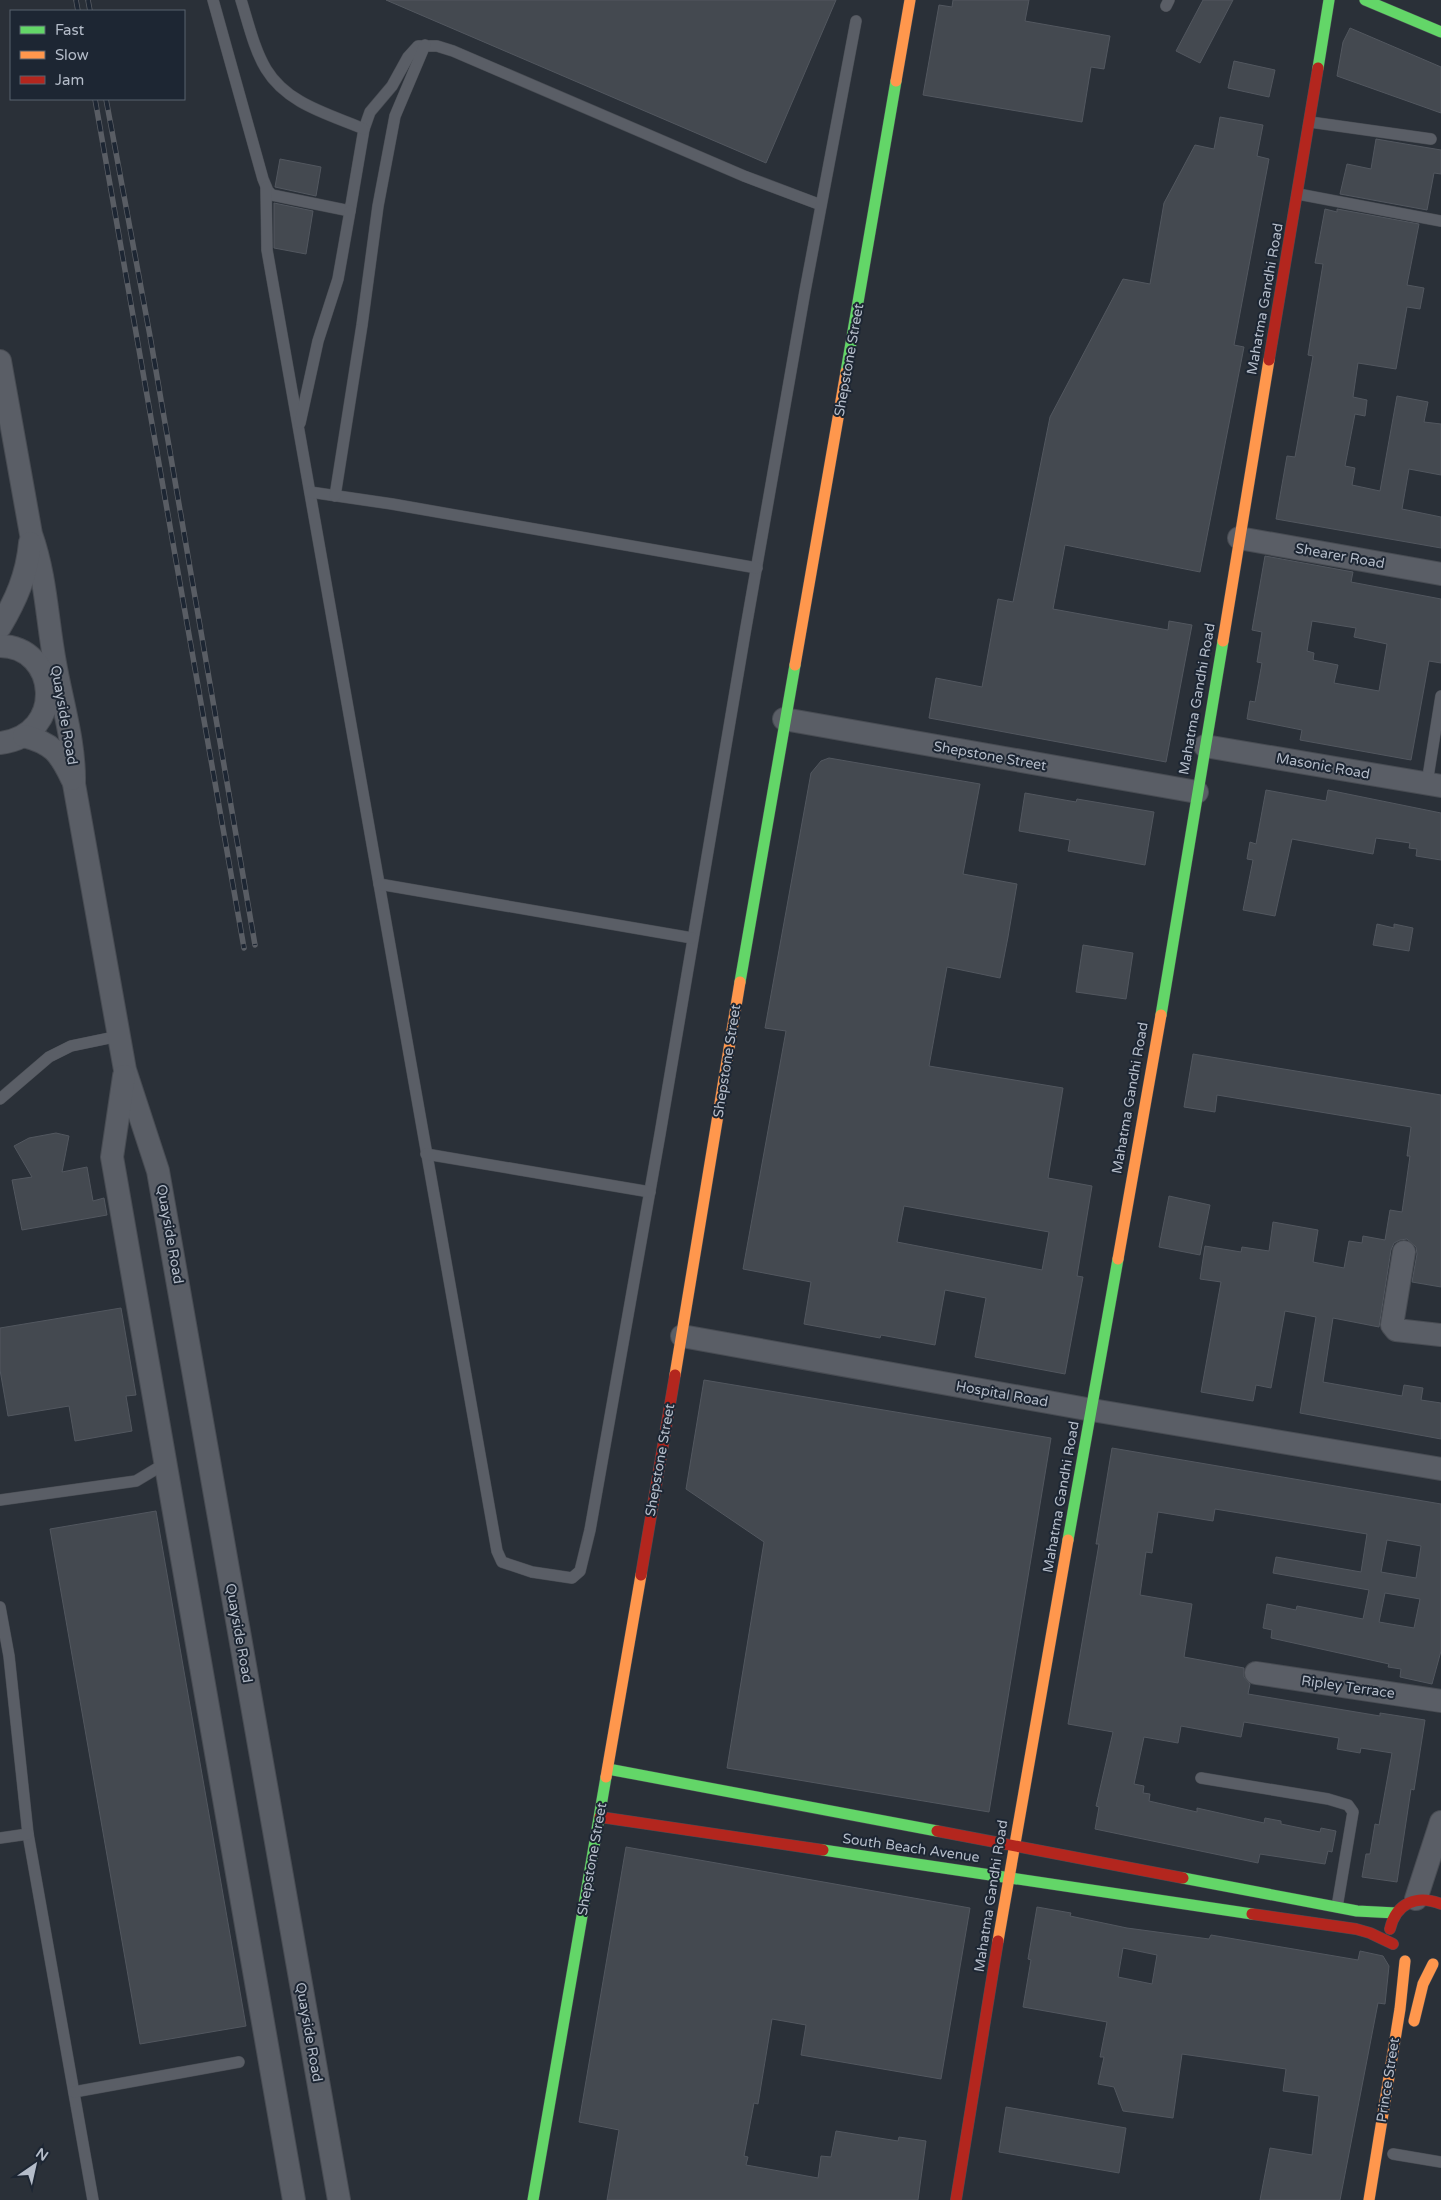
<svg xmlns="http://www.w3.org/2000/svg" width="1441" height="2200" font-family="'Varela Round',sans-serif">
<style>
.building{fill:#444950;stroke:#52575f;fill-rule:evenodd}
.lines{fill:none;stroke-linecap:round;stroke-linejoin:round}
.lane-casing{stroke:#484c53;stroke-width:12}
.street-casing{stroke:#484c53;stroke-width:24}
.fast-casing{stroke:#484c53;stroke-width:12}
.slow-casing{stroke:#484c53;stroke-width:12}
.jam-casing{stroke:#484c53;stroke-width:12}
.lane{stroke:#5a5e66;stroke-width:11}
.street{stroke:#5a5e66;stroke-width:22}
.fast{stroke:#63d668;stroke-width:11}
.slow{stroke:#ff974d;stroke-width:11}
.jam{stroke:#b3261e;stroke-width:11}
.rail-casing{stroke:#595d64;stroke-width:5.5}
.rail{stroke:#1d2633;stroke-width:4;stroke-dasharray:11;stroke-linecap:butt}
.labels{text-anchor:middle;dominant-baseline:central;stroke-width:4;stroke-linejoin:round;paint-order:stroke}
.street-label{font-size:14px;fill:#b4bcc9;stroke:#1d2633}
</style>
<rect width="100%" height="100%" fill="#2a3038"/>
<g class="building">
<path d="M386 0H836L766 163Z"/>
<path d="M953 0H1029L1025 21 1110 36 1104 69 1091 67 1082 122 923 95 939 5 952 7Z"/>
<path d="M1203 0H1233L1200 63 1176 51Z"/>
<path d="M1350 28 1441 67V113L1337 76 1343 42Z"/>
<path d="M1234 61 1275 70 1269 97 1228 88Z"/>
<path d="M1220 117 1263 125 1257 156 1269 159 1234 345 1244 347 1200 572 1065 545 1053 609 1168 630 1169 621 1192 625 1166 762 929 718 936 678 982 687 998 599 1013 602 1050 417 1123 279 1150 284 1164 203 1195 145 1214 149Z"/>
<path d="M1376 139 1441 150V174L1434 173 1427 210 1340 194 1347 164 1371 169Z"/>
<path d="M280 159 321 167 316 196 275 187Z"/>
<path d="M274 203 313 211 306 254 274 248Z"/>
<path d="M1325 209 1337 212V209L1419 224 1407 285 1424 288 1420 309 1407 307 1396 369 1358 363 1353 397 1367 400 1365 416 1355 414 1345 466 1355 468 1352 485 1380 491 1397 396 1428 402 1424 422 1441 424V475L1409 469 1402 509 1441 517V548L1276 519 1287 456 1295 457 1313 356 1308 355 1323 264 1315 263Z"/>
<path d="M1265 556 1353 572 1351 582 1441 599V663L1429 661 1411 760 1300 740 1302 730 1247 719 1250 701 1255 702 1262 663 1257 662 1262 632 1252 630ZM1312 621 1356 628 1354 637 1387 644 1379 691 1334 683 1338 665 1313 660 1314 653 1307 651Z"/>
<path d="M829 758 980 784 963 874 1017 884 1008 937 1000 978 947 967 929 1066 1063 1088 1048 1178 1092 1186 1077 1276 1083 1277 1065 1374 975 1357 986 1298 945 1290 935 1345 881 1335 880 1338 804 1324 811 1282 743 1269 786 1031 765 1028 811 773 821 761ZM904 1206 1049 1232 1042 1270 897 1242Z"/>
<path d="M1266 790 1326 801 1328 790 1441 813V860L1416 856 1417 849 1409 848 1410 843 1376 838 1373 854 1292 839 1275 916 1243 910 1253 860 1247 859 1250 842 1256 844Z"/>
<path d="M1025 793 1076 802 1077 799 1154 812 1145 865 1068 851 1070 840 1019 831Z"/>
<path d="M1377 924 1394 928V924L1413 928 1409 951 1373 945Z"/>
<path d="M1083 945 1133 953 1126 999 1076 992Z"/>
<path d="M1193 1054 1441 1095V1287L1412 1282 1417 1254 1416 1247 1407 1239 1400 1240 1394 1243 1391 1250 1379 1327 1333 1318 1323 1382 1402 1396 1404 1385 1423 1388 1421 1400 1441 1403V1439L1300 1413 1316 1317 1285 1311 1271 1388 1256 1385 1253 1401 1201 1392 1221 1282 1200 1279 1205 1246 1241 1252 1242 1247 1269 1251 1273 1222 1318 1230 1313 1262 1344 1268 1349 1241 1362 1243 1363 1236 1385 1240 1390 1210 1402 1212 1410 1156H1407L1411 1127 1217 1095 1215 1112 1184 1107Z"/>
<path d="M56 1133 69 1136 62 1172 87 1167 93 1201 104 1198 107 1215 22 1230 12 1180 32 1177 14 1146 29 1138Z"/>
<path d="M1169 1196 1210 1205 1200 1255 1159 1247Z"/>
<path d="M121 1308 136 1395 126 1396 132 1431 75 1441 69 1406 8 1416 0 1370V1328Z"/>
<path d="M704 1380 1051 1438 989 1812 727 1768 764 1542 686 1489Z"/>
<path d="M1112 1448 1441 1504V1651L1432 1684 1400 1677 1401 1669 1388 1667 1389 1664 1271 1638 1272 1630 1263 1628 1267 1604 1296 1610 1297 1606 1363 1619 1369 1590 1273 1573 1276 1557 1361 1572 1367 1534 1215 1509 1213 1521 1158 1512 1152 1553 1146 1552 1140 1595 1192 1604 1184 1657 1244 1668V1677L1250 1684 1248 1694 1380 1716V1713L1425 1720 1414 1790 1411 1789 1397 1882 1362 1877 1366 1854H1370L1375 1824 1379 1825 1392 1753 1361 1748 1360 1753 1337 1749 1339 1738 1244 1722 1241 1737 1181 1726 1178 1743 1144 1737 1134 1784 1144 1786 1143 1793 1150 1794 1149 1801 1197 1812V1808L1264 1823 1265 1818 1281 1821V1824L1320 1832 1321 1828 1336 1831 1332 1852 1328 1851 1325 1864 1260 1854 1258 1863 1095 1829 1099 1807 1096 1806 1113 1732 1068 1724 1099 1544H1096ZM1387 1540 1421 1546 1416 1578 1381 1572ZM1385 1593 1420 1599 1414 1628 1379 1622Z"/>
<path d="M156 1511 246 2026 140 2044 50 1529Z"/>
<path d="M626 1847 970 1908 941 2079 801 2055 806 2025 772 2019 758 2104 754 2103 744 2156 748 2157 746 2165 818 2178 821 2156 831 2157 836 2131 898 2141 899 2137 926 2141 918 2200H607L619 2130 579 2122Z"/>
<path d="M1037 1907 1071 1913 1070 1916 1127 1928 1209 1939 1211 1935 1358 1960 1360 1951 1383 1956 1389 1966 1385 2004 1378 2003 1340 2200H1260L1270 2148 1312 2155 1319 2096 1283 2091 1286 2069 1182 2054 1173 2118 1123 2111 1114 2087 1098 2084 1104 2057H1100L1107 2022 1023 2007 1031 1960 1028 1959ZM1123 1948 1157 1955 1152 1984 1118 1977Z"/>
<path d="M1006 2107 1126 2128 1119 2173 999 2152Z"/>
</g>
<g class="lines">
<g class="lane-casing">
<g id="lane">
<path d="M213 0 263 179 268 191 272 195 350 211 364 129 370 112 392 86 408 57 418 46H437L453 51 744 176 821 205"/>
<path d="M241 0C248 22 254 49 266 69 287 104 329 114 364 129"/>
<path d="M1166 6 1169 0"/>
<path d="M1310 122 1431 139"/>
<path d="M266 187 267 250 497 1551 502 1562 532 1572 572 1578 580 1571 590 1530 660 1134 745 633 805 291 856 21"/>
<path d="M1298 194 1441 221"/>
<path d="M300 423 318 341 338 279 350 211"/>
<path d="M310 492 392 504 757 568"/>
<path d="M335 496 362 325 378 206 395 116 425 45"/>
<path d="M1427 783 1441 696"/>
<path d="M379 884 692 938"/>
<path d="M0 1099 49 1057 71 1046 119 1036"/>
<path d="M426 1154 650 1192"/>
<path d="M0 1500 136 1481 166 1463"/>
<path d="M0 1607 9 1656 28 1834 93 2200"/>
<path d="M1201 1778 1328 1799 1348 1805 1353 1812 1337 1907"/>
<path d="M0 1838 28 1834"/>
<path d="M74 2092 239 2062"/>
<path d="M1393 2154 1441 2162"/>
</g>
</g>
<g class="street-casing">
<g id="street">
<path d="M0 361 31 534C46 576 47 620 55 663 62 703 75 743 74 784L125 1070 158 1171 339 2200"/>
<path d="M1239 538 1441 574"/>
<path d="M0 627C16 600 27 575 30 543"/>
<path d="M0 646C58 646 67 735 0 743"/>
<path d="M784 719 1197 792"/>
<path d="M24 736C52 743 60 753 72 779"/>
<path d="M1205 746 1441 786"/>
<path d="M124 1076 112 1157 294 2200"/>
<path d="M1404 1252 1392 1325 1396 1330 1441 1335"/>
<path d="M682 1336 1092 1410 1441 1469"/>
<path d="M1256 1673 1441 1701"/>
<path d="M1416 1899 1441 1822"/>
</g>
</g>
<g class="fast-casing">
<g id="fast">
<path d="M1365 0 1441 32"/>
<path d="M1318 68 1329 0"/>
<path d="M846 372 896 81"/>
<path d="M740 982 795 665"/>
<path d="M1161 1015 1223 641"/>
<path d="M1068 1540 1118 1259"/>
<path d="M608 1769 937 1831"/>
<path d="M823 1850 1252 1914"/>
<path d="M1183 1878 1357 1911 1396 1913"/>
<path d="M533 2200 606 1777"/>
</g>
</g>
<g class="slow-casing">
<g id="slow">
<path d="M896 81 910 0"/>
<path d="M1223 641 1269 360"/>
<path d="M795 665 846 372"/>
<path d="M1118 1259 1161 1015"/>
<path d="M675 1375 740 982"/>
<path d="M606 1777 641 1575"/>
<path d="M998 1941 1068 1540"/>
<path d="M1414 2021 1423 1984 1433 1964"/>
<path d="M1369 2200 1400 2009 1405 1961"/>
</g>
</g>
<g class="jam-casing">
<g id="jam">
<path d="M1269 360 1318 68"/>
<path d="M641 1575 675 1375"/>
<path d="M600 1817 823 1850"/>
<path d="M937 1831 1183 1878"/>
<path d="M1252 1914 1356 1929 1370 1933 1393 1944"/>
<path d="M1390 1929C1396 1903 1417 1894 1441 1904"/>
<path d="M956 2200 998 1941"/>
</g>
</g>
<use href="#lane" class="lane"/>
<use href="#street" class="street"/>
<use href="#fast" class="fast"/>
<use href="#slow" class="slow"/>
<use href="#jam" class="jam"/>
<g class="rail-casing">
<g id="rail">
<path d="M76 0 78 11"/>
<path d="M88 0 90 11"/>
<path d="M95 99 244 948"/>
<path d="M106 99 150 336 255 945"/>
</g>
</g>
<use href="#rail" class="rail"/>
</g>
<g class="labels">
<g class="street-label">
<text transform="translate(1265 299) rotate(-80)">Mahatma Gandhi Road</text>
<text transform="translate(849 360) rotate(-80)">Shepstone Street</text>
<text transform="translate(1340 556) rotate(10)">Shearer Road</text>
<text transform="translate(1197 699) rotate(-80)">Mahatma Gandhi Road</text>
<text transform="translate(64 715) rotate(80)">Quayside Road</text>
<text transform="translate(990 756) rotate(10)">Shepstone Street</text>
<text transform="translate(1323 766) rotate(10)">Masonic Road</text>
<text transform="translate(727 1061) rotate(-81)">Shepstone Street</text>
<text transform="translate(1130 1098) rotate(-80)">Mahatma Gandhi Road</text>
<text transform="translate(170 1234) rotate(80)">Quayside Road</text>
<text transform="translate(1002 1394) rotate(10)">Hospital Road</text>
<text transform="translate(660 1460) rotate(-80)">Shepstone Street</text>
<text transform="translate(1061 1497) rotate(-80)">Mahatma Gandhi Road</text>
<text transform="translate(239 1633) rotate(80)">Quayside Road</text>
<text transform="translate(1348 1687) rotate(8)">Ripley Terrace</text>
<text transform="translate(911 1848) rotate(8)">South Beach Avenue</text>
<text transform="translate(592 1859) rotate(-80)">Shepstone Street</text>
<text transform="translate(991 1896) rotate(-81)">Mahatma Gandhi Road</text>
<text transform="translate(309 2032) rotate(80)">Quayside Road</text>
<text transform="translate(1388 2080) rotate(-81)">Prince Street</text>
</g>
</g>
<rect x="10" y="10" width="175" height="90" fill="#1d2633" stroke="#59626f"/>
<rect x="20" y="26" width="25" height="8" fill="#63d668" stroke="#59626f"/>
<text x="55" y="35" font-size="15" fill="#b4bcc9">Fast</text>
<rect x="20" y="51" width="25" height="8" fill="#ff974d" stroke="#59626f"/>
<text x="55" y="60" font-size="15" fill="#b4bcc9">Slow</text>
<rect x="20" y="76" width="25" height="8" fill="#b3261e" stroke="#59626f"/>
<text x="55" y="85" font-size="15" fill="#b4bcc9">Jam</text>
<g transform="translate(35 2165) rotate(34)" stroke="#1d2633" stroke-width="4" paint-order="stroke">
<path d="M0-4L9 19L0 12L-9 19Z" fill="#b4bcc9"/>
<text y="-8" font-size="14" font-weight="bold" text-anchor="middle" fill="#b4bcc9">N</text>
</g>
</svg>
